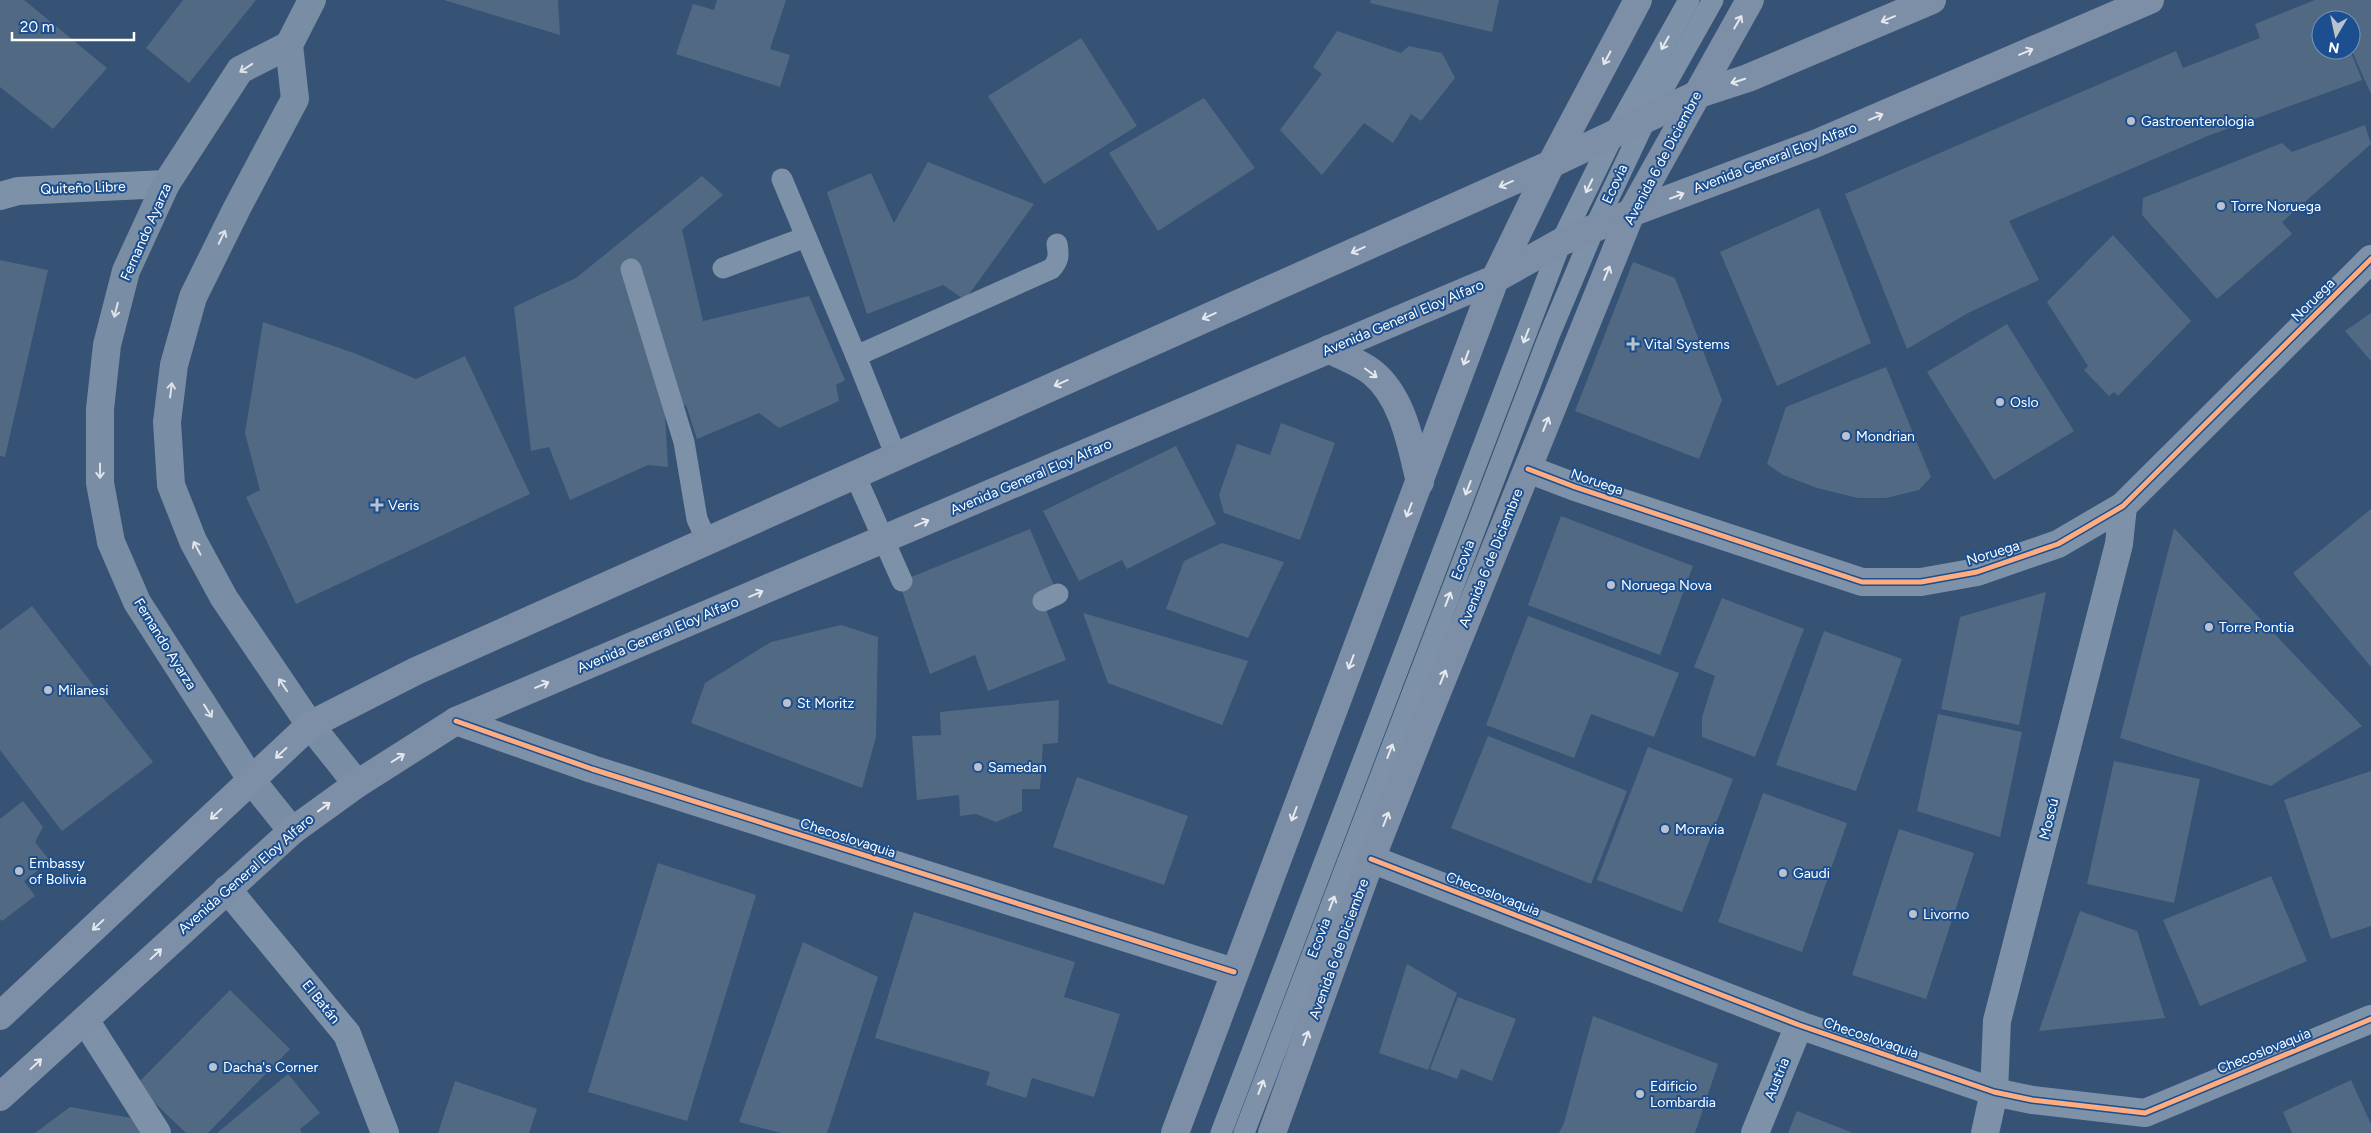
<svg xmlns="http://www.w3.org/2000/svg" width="2371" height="1133" font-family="Figtree,sans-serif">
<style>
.building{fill:#526984}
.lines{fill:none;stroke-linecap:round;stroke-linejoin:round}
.service{stroke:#7d92a8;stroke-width:21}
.minor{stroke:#7d92a8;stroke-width:28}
.secondary{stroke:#798da4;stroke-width:28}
.primary{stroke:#7d8ea7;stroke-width:28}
.cycleway-casing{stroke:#1b4f8f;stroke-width:8}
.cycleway{stroke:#ffac80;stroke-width:5}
.oneway{stroke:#e5e8ed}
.oneway2{stroke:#e5e9ee}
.oneway3{stroke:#dee2e8}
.poi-dot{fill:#b9c2ce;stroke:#1b4f8f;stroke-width:2}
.labels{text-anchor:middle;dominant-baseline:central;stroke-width:4;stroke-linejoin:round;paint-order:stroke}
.poi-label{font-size:14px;fill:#fff;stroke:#1b4f8f;text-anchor:start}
.street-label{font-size:14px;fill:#fff;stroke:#1b4f8f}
</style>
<rect width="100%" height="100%" fill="#365274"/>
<g class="building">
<path d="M0 0H24L107 68 53 129 0 87Z"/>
<path d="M183 0H256L189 83 146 48Z"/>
<path d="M444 0H558L560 35Z"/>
<path d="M717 0H786L770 49 790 55 780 87 676 54 693 4 714 10Z"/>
<path d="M1371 0H1499L1492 32 1370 3Z"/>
<path d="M2315 0H2371V94L2351 49V20H2321V50H2350L2362 80 2210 135 2009 221 2039 280 1968 313 1907 349 1845 194 2176 51 2183 68 2260 38 2255 24Z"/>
<path d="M1337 31 1401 53 1409 46 1442 53 1455 78 1421 121 1411 114 1393 143 1364 123 1322 175 1280 130 1322 74 1313 67Z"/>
<path d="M1081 38 1137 126 1044 184 988 96Z"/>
<path d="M1204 98 1255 168 1158 231 1109 153Z"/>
<path d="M2365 125 2371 144 2282 222 2292 234 2217 299 2142 215 2143 198 2282 143 2292 152Z"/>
<path d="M928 162 1034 204 965 300 943 285 867 314 827 192 871 173 894 223Z"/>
<path d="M702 176 723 195 682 230 703 321 809 296 845 380 836 385 839 401 779 428 759 413 697 439 686 405 665 414 668 467 648 465 570 500 549 447 531 451 514 307 576 278Z"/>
<path d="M1819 208 1871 343 1777 386 1720 252Z"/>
<path d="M2113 235 2191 321 2118 396 2114 392 2109 396 2084 370 2088 366 2047 302Z"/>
<path d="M0 260 48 270 5 457 0 456Z"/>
<path d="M1633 262 1675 278 1722 400 1699 459 1575 411Z"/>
<path d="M2371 313V361L2345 331Z"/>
<path d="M263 322 354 353 416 379 465 356 530 494 296 604 246 497 260 490 245 433Z"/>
<path d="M2007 324 2074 431 1994 480 1927 372Z"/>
<path d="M1886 367 1931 477 1919 490 1886 498H1858L1817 488 1783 475 1767 464 1786 407Z"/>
<path d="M1281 423 1335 443 1300 540 1224 513 1219 495 1237 444 1270 455Z"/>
<path d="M1176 446 1216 524 1127 569 1122 560 1079 581 1043 511Z"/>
<path d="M2371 509V667L2293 573Z"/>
<path d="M1561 516 1693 566 1660 655 1528 605Z"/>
<path d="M2174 528 2362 726 2271 786 2120 738Z"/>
<path d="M1030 529 1057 593 1041 597 1066 660 988 691 975 655 930 674 899 582Z"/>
<path d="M1222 543 1284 562 1248 638 1166 609 1184 561Z"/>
<path d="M2046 592 2019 725 1941 709 1960 617Z"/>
<path d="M1722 598 1804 629 1755 757 1702 737V717L1715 676 1694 667Z"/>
<path d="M32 606 153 762 62 831 0 750V630Z"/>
<path d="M1083 613 1248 661 1222 725 1108 683Z"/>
<path d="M1528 616 1679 673 1654 737 1591 714 1574 758 1486 725Z"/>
<path d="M841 625 878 637 876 737 862 788 691 723 705 683 771 642Z"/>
<path d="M1824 631 1902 659 1856 791 1776 765Z"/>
<path d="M1059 700 1058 743 1043 744 1040 789H1022V811L996 822 976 814 960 816 959 795 917 800 912 736 941 735 940 712Z"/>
<path d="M1938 714 2022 732 2000 837 1917 811Z"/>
<path d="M1488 736 1627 791 1591 884 1451 828Z"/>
<path d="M1648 747 1733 779 1682 912 1597 880Z"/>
<path d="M2114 761 2200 779 2174 903 2087 884Z"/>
<path d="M2371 771V926L2331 939 2284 800Z"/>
<path d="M1077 777 1188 816 1164 885 1053 847Z"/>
<path d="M1763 793 1847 823 1802 952 1718 922Z"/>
<path d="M23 801 43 827 35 842 50 861 24 881 35 896 2 921 0 919V819Z"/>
<path d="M1899 829 1974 853 1926 999 1852 975Z"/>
<path d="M658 863 756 895 687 1121 588 1092Z"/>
<path d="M2271 876 2307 961 2200 1006 2163 920Z"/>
<path d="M2080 911 2137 931 2165 1018 2039 1031Z"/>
<path d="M914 912 1075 962 1064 997 1120 1014 1094 1097 1032 1078 1026 1098 986 1085 990 1072 875 1038Z"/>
<path d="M803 942 878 977 827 1133H781L739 1122Z"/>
<path d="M1407 964 1457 993 1428 1070 1379 1053Z"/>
<path d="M230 990 290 1049 208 1133H186L136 1085Z"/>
<path d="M1458 997 1516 1019 1492 1081 1461 1069 1457 1079 1430 1069Z"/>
<path d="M1593 1016 1718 1064 1695 1133H1559L1564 1123Z"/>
<path d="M288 1074 320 1113 300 1129 302 1133H217Z"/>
<path d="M2351 1080 2371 1124V1133H2292L2283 1112Z"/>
<path d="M455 1081 537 1109 529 1133H438Z"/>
<path d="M70 1107 131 1118 142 1133H35Z"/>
<path d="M1797 1111 1853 1133H1788Z"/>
</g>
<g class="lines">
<g class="service">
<path d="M782 179 856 356 896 456"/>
<path d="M723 268 806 237"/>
<path d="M631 269 684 442 697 519 707 541"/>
<path d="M856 356 1051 269C1059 261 1059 255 1057 244"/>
<path d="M855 475 902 581"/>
<path d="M1043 601 1058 594"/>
<path d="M1221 1133 1561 242 1614 134 1689 0"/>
<path d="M1244 1133 1549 336 1594 229 1646 119 1713 0"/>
</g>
<g class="minor">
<path d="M0 196 18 191 166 184"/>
<path d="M1528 469 1575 487 1862 582H1921L1977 572 2058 544 2123 506 2371 259"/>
<path d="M456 721 592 769 1234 972"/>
<path d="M1371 859 1799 1025 1994 1092 2032 1100 2145 1113 2371 1019"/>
<path d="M227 889 347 1034 385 1133"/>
<path d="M85 1020 157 1133"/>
<path d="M1755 1133 1799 1025"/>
<path d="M1985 1133 1994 1092 1997 1021 2119 544 2123 506"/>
</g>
<g class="secondary">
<path d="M312 0 289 45 295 99 237 208 193 297 174 365 167 422 171 485 193 541 224 598 310 725 357 784"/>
<path d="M289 45 240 70 166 184 126 271 107 345 100 409V483L111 542 137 602 252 781 292 831"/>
</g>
<g class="primary">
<path d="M1329 349C1343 357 1361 363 1373 373 1404 399 1411 446 1420 482"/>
<path d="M0 1016 310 725 416 671 1551 164 1696 95 1748 78 1932 0"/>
<path d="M0 1097 292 831 357 784 456 721 1457 295 1495 279 1561 242 1631 213 1817 143 2150 0"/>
<path d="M1175 1133 1495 279 1551 164 1638 0"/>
<path d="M1272 1133 1371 859 1425 722 1631 213 1750 0"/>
</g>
<g class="cycleway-casing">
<g id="cycleway">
<path d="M1528 469 1575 487 1862 582H1921L1977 572 2058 544 2123 506 2371 259"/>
<path d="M456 721 592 769 1234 972"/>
<path d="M1371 859 1799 1025 1994 1092 2032 1100 2145 1113 2371 1019"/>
</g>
</g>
<use href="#cycleway" class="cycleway"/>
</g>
<defs><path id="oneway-shaft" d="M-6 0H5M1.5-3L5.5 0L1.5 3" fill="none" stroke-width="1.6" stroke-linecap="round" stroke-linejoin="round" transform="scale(1.25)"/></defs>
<g class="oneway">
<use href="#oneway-shaft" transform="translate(1888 19) rotate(157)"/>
<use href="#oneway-shaft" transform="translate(1738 22) rotate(-60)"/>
<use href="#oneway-shaft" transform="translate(2026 52) rotate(-23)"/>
<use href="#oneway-shaft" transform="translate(1607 58) rotate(118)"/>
<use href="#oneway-shaft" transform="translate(1738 81) rotate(162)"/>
<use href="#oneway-shaft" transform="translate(1876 117) rotate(-23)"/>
<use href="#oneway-shaft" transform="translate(1506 184) rotate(156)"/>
<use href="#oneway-shaft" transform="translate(1677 196) rotate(-21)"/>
<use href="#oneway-shaft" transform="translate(1358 250) rotate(156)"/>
<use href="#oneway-shaft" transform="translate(1607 273) rotate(-68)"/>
<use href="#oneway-shaft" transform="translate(1209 316) rotate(156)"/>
<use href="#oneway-shaft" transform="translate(1466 358) rotate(110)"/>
<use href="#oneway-shaft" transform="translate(1371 373) rotate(37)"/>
<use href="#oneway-shaft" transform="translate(1061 383) rotate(156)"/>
<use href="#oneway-shaft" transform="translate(1546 424) rotate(-68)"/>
<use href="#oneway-shaft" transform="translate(1409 510) rotate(111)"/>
<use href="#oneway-shaft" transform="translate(922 523) rotate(-23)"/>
<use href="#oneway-shaft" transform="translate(756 594) rotate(-23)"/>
<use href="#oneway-shaft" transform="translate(1351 662) rotate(111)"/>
<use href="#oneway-shaft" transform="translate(1443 677) rotate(-68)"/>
<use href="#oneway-shaft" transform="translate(542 685) rotate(-23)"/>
<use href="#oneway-shaft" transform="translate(281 753) rotate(137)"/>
<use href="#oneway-shaft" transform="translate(398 758) rotate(-32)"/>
<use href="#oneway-shaft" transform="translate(324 807) rotate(-36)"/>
<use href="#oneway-shaft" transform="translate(216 814) rotate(137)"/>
<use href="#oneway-shaft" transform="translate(1294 814) rotate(111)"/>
<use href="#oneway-shaft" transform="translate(1386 819) rotate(-69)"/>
<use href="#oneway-shaft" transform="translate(98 925) rotate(137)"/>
<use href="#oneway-shaft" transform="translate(156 954) rotate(-43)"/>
<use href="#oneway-shaft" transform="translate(1306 1038) rotate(-70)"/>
<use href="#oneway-shaft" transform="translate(36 1064) rotate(-43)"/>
</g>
<g class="oneway2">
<use href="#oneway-shaft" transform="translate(1665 43) rotate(119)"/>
<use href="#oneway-shaft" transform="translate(1589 186) rotate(116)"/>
<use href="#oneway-shaft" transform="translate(1526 336) rotate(111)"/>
<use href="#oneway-shaft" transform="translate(1468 488) rotate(111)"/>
<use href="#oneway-shaft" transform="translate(1448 599) rotate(-69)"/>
<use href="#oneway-shaft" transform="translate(1390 751) rotate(-69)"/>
<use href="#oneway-shaft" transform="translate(1332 903) rotate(-69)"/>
<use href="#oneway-shaft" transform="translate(1261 1087) rotate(-69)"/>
</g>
<g class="oneway3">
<use href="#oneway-shaft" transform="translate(246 68) rotate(147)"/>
<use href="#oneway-shaft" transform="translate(222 237) rotate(-64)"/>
<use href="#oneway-shaft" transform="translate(116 310) rotate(104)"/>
<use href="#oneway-shaft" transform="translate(171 390) rotate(-83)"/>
<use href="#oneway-shaft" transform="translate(100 471) rotate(90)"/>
<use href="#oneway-shaft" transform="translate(197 548) rotate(-118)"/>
<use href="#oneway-shaft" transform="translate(283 685) rotate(-124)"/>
<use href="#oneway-shaft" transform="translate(208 711) rotate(58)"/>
</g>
<g class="poi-dot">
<circle cx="2131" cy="121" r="5"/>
<circle cx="2221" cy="206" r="5"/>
<path d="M1630.5 336.5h5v5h5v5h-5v5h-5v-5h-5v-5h5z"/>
<circle cx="2000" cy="402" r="5"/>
<circle cx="1846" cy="436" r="5"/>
<path d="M374.5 497.5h5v5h5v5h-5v5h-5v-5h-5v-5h5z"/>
<circle cx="1611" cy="585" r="5"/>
<circle cx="2209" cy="627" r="5"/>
<circle cx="48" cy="690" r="5"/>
<circle cx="787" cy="703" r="5"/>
<circle cx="978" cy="767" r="5"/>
<circle cx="1665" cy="829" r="5"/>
<circle cx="19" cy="871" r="5"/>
<circle cx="1783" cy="873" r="5"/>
<circle cx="1913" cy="914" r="5"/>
<circle cx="213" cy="1067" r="5"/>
<circle cx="1640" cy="1094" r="5"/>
</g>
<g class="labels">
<g class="poi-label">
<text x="2141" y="121">Gastroenterologia</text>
<text x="2231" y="206">Torre Noruega</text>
<text x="1644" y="344">Vital Systems</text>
<text x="2010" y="402">Oslo</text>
<text x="1856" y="436">Mondrian</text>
<text x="388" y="505">Veris</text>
<text x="1621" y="585">Noruega Nova</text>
<text x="2219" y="627">Torre Pontia</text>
<text x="58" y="690">Milanesi</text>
<text x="797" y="703">St Moritz</text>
<text x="988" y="767">Samedan</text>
<text x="1675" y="829">Moravia</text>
<text x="29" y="863">Embassy<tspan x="29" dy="16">of Bolivia</tspan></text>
<text x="1793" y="873">Gaudi</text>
<text x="1923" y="914">Livorno</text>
<text x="223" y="1067">Dacha's Corner</text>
<text x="1650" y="1086">Edificio<tspan x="1650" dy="16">Lombardia</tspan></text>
</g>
<g class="street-label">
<text transform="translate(1663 158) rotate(-62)">Avenida 6 de Diciembre</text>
<text transform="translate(1775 158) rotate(-21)">Avenida General Eloy Alfaro</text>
<text transform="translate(1615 184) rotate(-65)">Ecovia</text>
<text transform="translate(83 188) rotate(-2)">Quiteño Libre</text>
<text transform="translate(146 232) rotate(-66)">Fernando Ayarza</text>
<text transform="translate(2313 300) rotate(-45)">Noruega</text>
<text transform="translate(1403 318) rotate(-23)">Avenida General Eloy Alfaro</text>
<text transform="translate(1031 477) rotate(-23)">Avenida General Eloy Alfaro</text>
<text transform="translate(1597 482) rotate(19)">Noruega</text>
<text transform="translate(1993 553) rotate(-17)">Noruega</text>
<text transform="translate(1491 558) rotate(-68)">Avenida 6 de Diciembre</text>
<text transform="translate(1463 560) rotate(-69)">Ecovia</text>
<text transform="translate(658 635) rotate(-23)">Avenida General Eloy Alfaro</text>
<text transform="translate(165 644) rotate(58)">Fernando Ayarza</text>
<text transform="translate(2049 819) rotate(-76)">Moscú</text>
<text transform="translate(848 838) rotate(18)">Checoslovaquia</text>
<text transform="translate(246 874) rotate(-41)">Avenida General Eloy Alfaro</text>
<text transform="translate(1493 894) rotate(21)">Checoslovaquia</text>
<text transform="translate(1319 938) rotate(-69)">Ecovia</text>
<text transform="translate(1339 949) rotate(-70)">Avenida 6 de Diciembre</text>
<text transform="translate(321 1002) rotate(51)">El Batán</text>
<text transform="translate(1871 1038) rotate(19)">Checoslovaquia</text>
<text transform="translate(2264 1051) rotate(-22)">Checoslovaquia</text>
<text transform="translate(1777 1079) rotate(-68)">Austria</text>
</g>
</g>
<g transform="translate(2336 35) rotate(189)"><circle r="24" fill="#1b4f8f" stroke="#7695bc"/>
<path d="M0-4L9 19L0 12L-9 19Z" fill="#b9c2ce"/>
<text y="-8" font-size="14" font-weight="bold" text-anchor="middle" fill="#ffffff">N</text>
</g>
<path d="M12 32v8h122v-8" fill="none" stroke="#ffffff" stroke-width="2.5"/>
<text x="20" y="32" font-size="15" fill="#ffffff" stroke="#1b4f8f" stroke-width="4" paint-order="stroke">20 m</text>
</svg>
